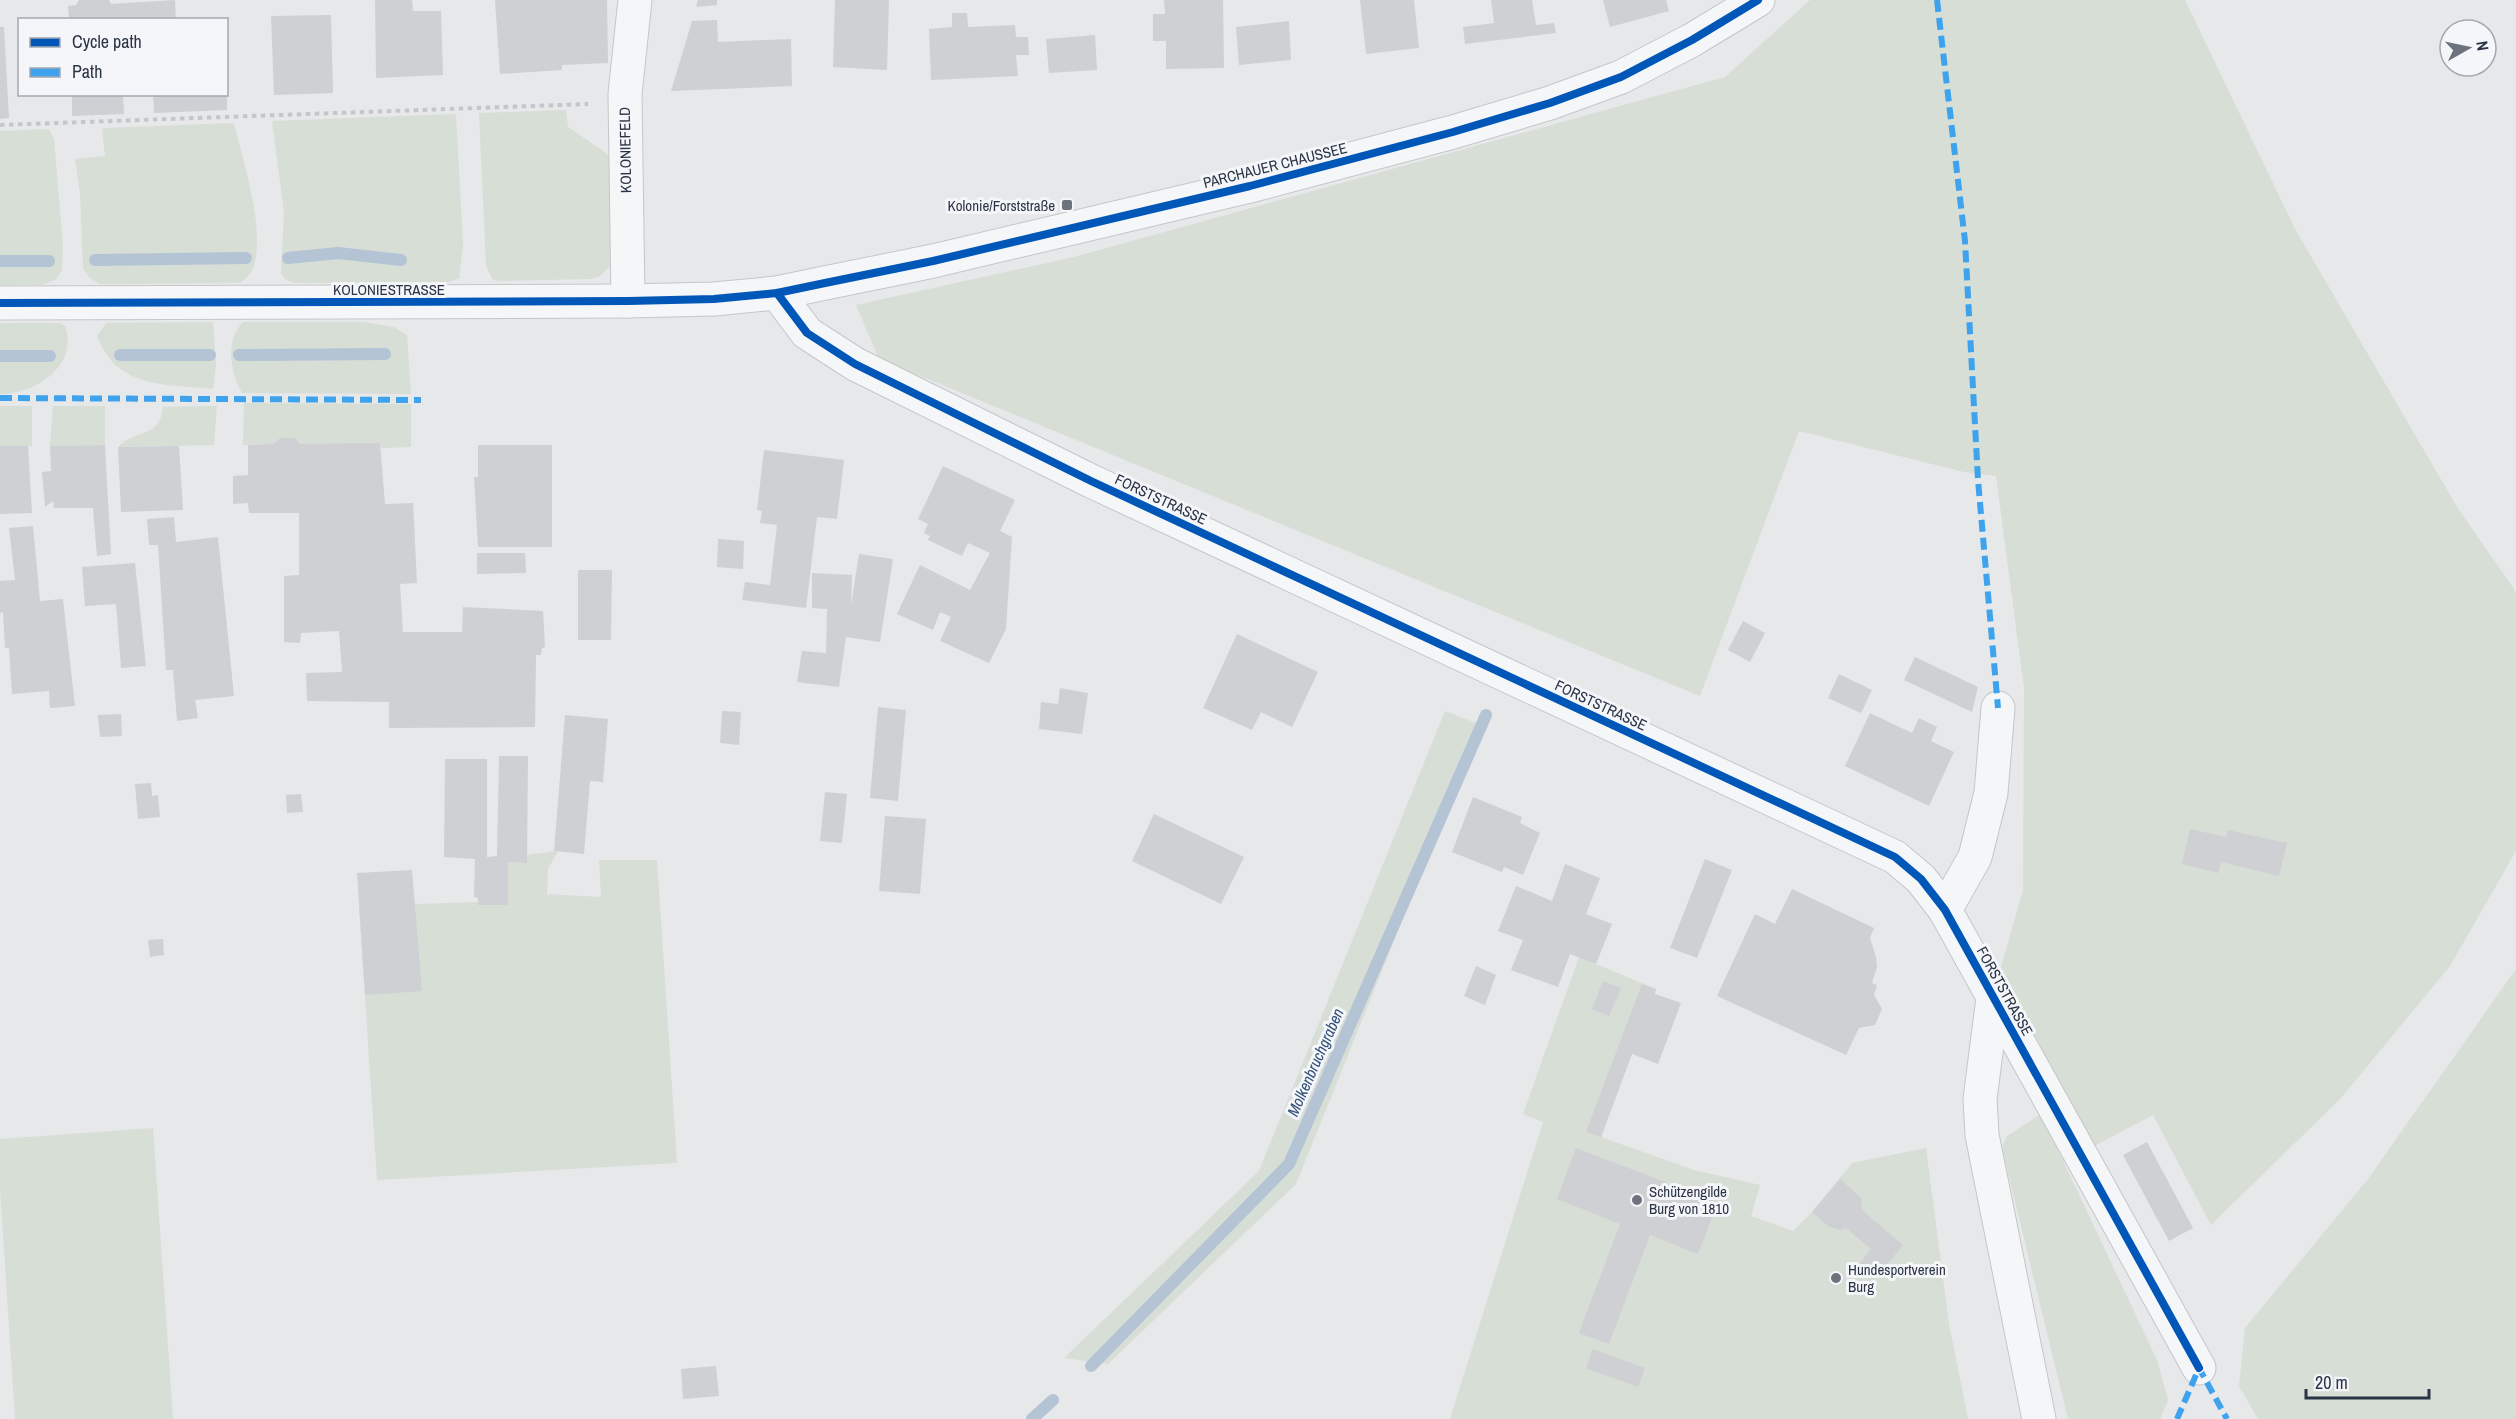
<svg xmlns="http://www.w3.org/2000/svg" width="2516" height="1419" font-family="'Archivo Narrow',sans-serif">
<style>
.green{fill:#d6ded6}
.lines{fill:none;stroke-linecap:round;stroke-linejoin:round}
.stream{stroke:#b4c4d5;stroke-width:12}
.building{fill:#ced0d3}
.minor-casing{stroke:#c4c6c8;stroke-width:35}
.path{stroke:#c5c6ca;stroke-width:4;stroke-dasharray:4.5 4.5;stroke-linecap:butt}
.minor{stroke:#f5f6f7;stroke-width:33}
.quiet{stroke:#3ea3ec;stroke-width:6;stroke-dasharray:12 6;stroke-linecap:butt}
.cycleway-casing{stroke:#f4f6f9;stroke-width:11}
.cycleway{stroke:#0057b8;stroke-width:8}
.poi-dot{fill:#6c737f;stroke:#f4f6f9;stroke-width:2}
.labels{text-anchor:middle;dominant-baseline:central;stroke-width:6;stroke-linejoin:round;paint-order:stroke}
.street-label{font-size:15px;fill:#2b3445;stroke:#f4f6f9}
.poi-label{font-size:15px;fill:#2b3445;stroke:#f4f6f9;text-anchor:start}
.water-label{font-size:16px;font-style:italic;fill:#34527a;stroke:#f4f6f9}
</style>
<rect width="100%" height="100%" fill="#e6e8ea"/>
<g class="green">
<path d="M1810 0H2185L2295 229 2457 507 2516 592V851L2450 966 2341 1098 2211 1225 2153 1115 2092 1147 2000 971 2023 890 2024 688 1996 476 1964 472 1799 431 1700 696 879 359 856 305 1074 257 1725 77Z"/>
<path d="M566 110 568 127 606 153 612 161 614 262 599 277 590 279 499 281 492 279 486 265 479 113Z"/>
<path d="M456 114 463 246 459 278 450 282 294 283 285 279 281 273 284 212 272 121Z"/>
<path d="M234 123C243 162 265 227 254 265 252 273 246 278 240 283L100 284 90 278 83 268 80 193 75 159 105 156 102 128Z"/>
<path d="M49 129 54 139 63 246 62 270 56 279 42 285H0V131Z"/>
<path d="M213 322 216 365 213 389C165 384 117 389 97 336L106 323Z"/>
<path d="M243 322H364L394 327 407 335 411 394 242 393C230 371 225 342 243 322Z"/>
<path d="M0 323H60L65 326C79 366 35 394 0 394Z"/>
<path d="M244 403 411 404V447L381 448 380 444H300L295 438H280L273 444 243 445Z"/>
<rect x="0" y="406" width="32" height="40"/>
<path d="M53 406H105V445L50 446Z"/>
<path d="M217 406 214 445 118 447C135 429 160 439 163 407Z"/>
<path d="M1445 711 1481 725 1296 1184 1108 1364 1064 1358 1259 1171Z"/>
<path d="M554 851 558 852 548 868 547 894 601 897 599 860H657L677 1163 377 1180 359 906 478 902V905H507L508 862 527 863V855Z"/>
<path d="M1579 957 1656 989 1601 1137 1694 1170 1760 1185 1751 1216 1793 1231 1812 1212 1852 1163 1926 1148 1949 1324 1968 1419H1450L1543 1122 1523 1114Z"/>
<path d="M2516 969V1419H2258L2239 1386 2245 1328 2368 1179Z"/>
<path d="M2041 1114 2157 1360 2168 1400 2160 1419H2068L2002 1148 2007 1136Z"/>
<path d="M153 1128 173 1419H15L0 1188V1139Z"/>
</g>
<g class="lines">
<g class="stream">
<path d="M288 258 338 253 401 260"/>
<path d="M95 260 246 258"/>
<path d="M0 261H49"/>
<path d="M120 355H210"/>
<path d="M239 355 385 354"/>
<path d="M0 356H50"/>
<path d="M1091 1366 1289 1164 1486 715"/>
<path d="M1032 1419 1053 1400"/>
</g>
</g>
<g class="building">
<path d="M79 0H109L111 4 175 0 176 20H69L68 6 76 5Z"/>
<path d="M375 0H412L413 11H441L443 75 376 78Z"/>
<path d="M495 0H607L608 63 562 65V70L500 74Z"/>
<path d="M698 0H717V5L696 7Z"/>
<path d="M835 0H889L887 70 833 67Z"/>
<path d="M1164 0H1223L1224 68 1166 69V41H1153V14H1165Z"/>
<path d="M1360 0H1414L1419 48 1366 54Z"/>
<path d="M1491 0H1532L1536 25 1554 23 1556 33 1465 44 1463 27 1494 23Z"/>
<path d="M1603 0H1666L1669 11 1610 27Z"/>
<path d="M952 13H967L968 27 1015 25 1016 37H1028L1029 55H1016L1018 76 931 80 929 29 952 27Z"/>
<path d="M331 15 333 93 274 95 271 16Z"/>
<path d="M717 20 718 42 791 39 792 86 671 91 692 21Z"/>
<path d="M1289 21 1291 60 1239 65 1236 27Z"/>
<path d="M0 27H4L9 118 0 119Z"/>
<path d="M1095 35 1097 70 1049 73 1046 39Z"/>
<path d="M72 94H123L124 114 72 116Z"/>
<path d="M153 94H227V110L154 113Z"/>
<path d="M280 438H295L300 444 380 443 385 504 413 503 417 583 400 584 403 632H462L463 607 543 611 545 647 542 648 541 655H536L535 727 389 728V702L307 701 306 673 342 672 339 631 301 633 300 643 284 642V576L299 575V513H249L248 503 233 504V476L248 475V445L273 444Z"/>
<path d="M105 445 111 554 97 556 93 508H54L53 501 45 507 42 472 51 471 50 446Z"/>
<path d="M478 445H552V547H478L474 477H478Z"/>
<path d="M0 446H28L32 513 0 514Z"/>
<path d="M179 446 183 510 121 512 118 447Z"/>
<path d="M764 450 844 460 837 519 817 517 806 608 742 600 745 582 770 585 777 525 760 523 762 511 757 510Z"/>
<path d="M943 466 1015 500 1000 531 1012 537 1006 629 989 663 940 641 951 617 940 612 933 630 897 614 920 565 970 590 990 553 968 543 962 556 928 540 930 536 924 533 928 524 918 519Z"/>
<path d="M174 517 176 542 218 537 234 696 195 700 198 718 177 721 173 670H166L158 545H149L147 519Z"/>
<path d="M33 526 40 601 63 599 75 706 50 708 49 691 12 694 9 648H5L3 612 0 613V581L15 580 9 528Z"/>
<path d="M718 539 744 541 743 569 717 567Z"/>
<path d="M477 553H525L526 573 477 574Z"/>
<path d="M859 554 893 559 880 642 846 637 839 687 797 682 802 651 826 653 827 609 812 608V573L852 575 851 605Z"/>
<path d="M135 563 146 666 121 668 116 604 85 606 82 567Z"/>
<path d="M578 570H612L611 640H578Z"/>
<path d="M1743 621 1765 633 1750 662 1728 650Z"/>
<path d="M1237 634 1318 672 1292 727 1261 712 1252 730 1203 708Z"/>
<path d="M1915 657 1978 687 1972 712 1904 680Z"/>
<path d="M1839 674 1872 690 1861 713 1828 698Z"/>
<path d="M1060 688 1088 693 1082 734 1039 729 1041 702 1058 704Z"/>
<path d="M878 707 906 710 898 801 870 798Z"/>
<path d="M722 711 741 712 739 745 720 743Z"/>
<path d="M1870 713 1912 733 1919 718 1937 727 1931 741 1954 752 1929 806 1845 766Z"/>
<path d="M121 714 122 736 100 737 98 715Z"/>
<path d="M565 715 608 719 603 782 590 781 584 854 554 851Z"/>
<path d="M499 756H528L527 863 508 862V905H478V898L474 897 475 859 444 857 445 759H487V857L497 856Z"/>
<path d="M151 783 152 796 158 795 160 817 138 819 135 784Z"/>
<path d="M825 792 847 794 842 843 820 841Z"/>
<path d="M301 794 303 812 287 813 286 795Z"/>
<path d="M1473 797 1522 817 1520 823 1540 833 1523 875 1504 867 1502 872 1452 852Z"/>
<path d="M1154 814 1244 857 1221 904 1132 861Z"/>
<path d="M885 816 926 819 920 894 879 891Z"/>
<path d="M2190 829 2226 837 2228 830 2287 843 2279 876 2221 862 2218 873 2182 864Z"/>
<path d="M1705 859 1732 870 1697 958 1670 948Z"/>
<path d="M1565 864 1600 878 1586 914 1612 924 1596 964 1570 954 1558 987 1511 970 1523 940 1498 931 1516 886 1552 901Z"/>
<path d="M412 870 422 991 365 995 357 873Z"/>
<path d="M1792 889 1874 928 1870 938 1876 957 1877 967 1872 983 1877 985 1874 995 1882 1009 1875 1025 1859 1028 1846 1055 1717 996 1755 914 1775 924Z"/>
<path d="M163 939 164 955 150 957 148 940Z"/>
<path d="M1476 966 1496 975 1485 1005 1464 996Z"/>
<path d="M1603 981 1621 988 1609 1016 1592 1009Z"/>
<path d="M1642 984 1656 989 1655 994 1681 1003 1658 1064 1632 1054 1601 1137 1586 1132Z"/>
<path d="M2147 1142 2193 1228 2169 1241 2123 1155Z"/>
<path d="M1576 1148 1718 1202 1698 1254 1650 1235 1609 1344 1579 1333 1620 1224 1557 1199Z"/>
<path d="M1840 1179 1861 1198 1862 1210 1903 1245 1876 1278 1860 1263 1871 1249 1846 1228 1840 1230 1828 1226 1812 1212Z"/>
<path d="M1593 1349 1645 1368 1638 1387 1586 1368Z"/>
<path d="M716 1366 719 1396 683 1399 681 1369Z"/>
</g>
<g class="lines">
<g class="minor-casing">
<g id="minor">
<path d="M777 293 807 333 855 364 1091 481 1895 857 1921 879 1945 910 2199 1368"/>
<path d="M628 301 625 94 635 0"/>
<path d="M0 303 628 301 714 299 777 293 825 283 933 261 1250 186 1453 132 1550 103 1621 77 1692 40 1758 0"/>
<path d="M1945 910 1975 857 1991 793 1998 708"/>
<path d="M1993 998 1980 1099 1982 1135 2039 1419"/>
</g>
</g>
<path class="path" d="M0 125 588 104"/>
<use href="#minor" class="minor"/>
<g class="quiet">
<path d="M1937 0 1965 241 1978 480 1998 708"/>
<path d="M0 398 421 400"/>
<path d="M2177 1419 2199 1368 2227 1419"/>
</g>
<g class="cycleway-casing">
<g id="cycleway">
<path d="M777 293 807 333 855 364 1091 481 1895 857 1921 879 1945 910 2199 1368"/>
<path d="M0 303 628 301 714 299 777 293 825 283 933 261 1250 186 1453 132 1550 103 1621 77 1692 40 1758 0"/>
</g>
</g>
<use href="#cycleway" class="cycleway"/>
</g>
<g class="poi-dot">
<rect x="1061" y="199" width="12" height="12" rx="3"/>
<circle cx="1637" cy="1200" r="6"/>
<circle cx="1836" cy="1278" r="6"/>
</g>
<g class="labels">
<g class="street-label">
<text transform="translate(625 150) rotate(-91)">KOLONIEFELD</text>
<text transform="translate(1275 165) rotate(-14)">PARCHAUER CHAUSSEE</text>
<text x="389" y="289">KOLONIESTRASSE</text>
<text transform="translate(1161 499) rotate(25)">FORSTSTRASSE</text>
<text transform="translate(1601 705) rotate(25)">FORSTSTRASSE</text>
<text transform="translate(2005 991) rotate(61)">FORSTSTRASSE</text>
</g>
<g class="poi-label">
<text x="1055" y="205" text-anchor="end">Kolonie/Forststraße</text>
<text x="1649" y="1191">Schützengilde<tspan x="1649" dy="17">Burg von 1810</tspan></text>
<text x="1848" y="1269">Hundesportverein<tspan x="1848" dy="17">Burg</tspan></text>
</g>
<g class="water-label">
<text transform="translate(1315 1062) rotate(-66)">Molkenbruchgraben</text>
</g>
</g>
<rect x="18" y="18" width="210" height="78" fill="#f4f6f9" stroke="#a4a8b1" stroke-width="1.5"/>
<rect x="30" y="38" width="30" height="9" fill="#0057b8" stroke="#a4a8b1" stroke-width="1.5"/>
<text x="72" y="48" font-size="18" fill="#2b3445">Cycle path</text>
<rect x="30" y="68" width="30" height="9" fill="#3ea3ec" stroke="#a4a8b1" stroke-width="1.5"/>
<text x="72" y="78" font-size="18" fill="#2b3445">Path</text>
<g transform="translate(2468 48) rotate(81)"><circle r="28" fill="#f4f6f9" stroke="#a4a8b1" stroke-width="1.5"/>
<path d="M0-4.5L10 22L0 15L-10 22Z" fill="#6c737f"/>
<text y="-9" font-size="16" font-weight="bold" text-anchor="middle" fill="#2b3445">N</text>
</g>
<path d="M2306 1389v9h123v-9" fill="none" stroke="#2b3445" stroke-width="3"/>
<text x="2315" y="1389" font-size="18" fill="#2b3445" stroke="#f4f6f9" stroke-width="4.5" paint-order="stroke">20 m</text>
</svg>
